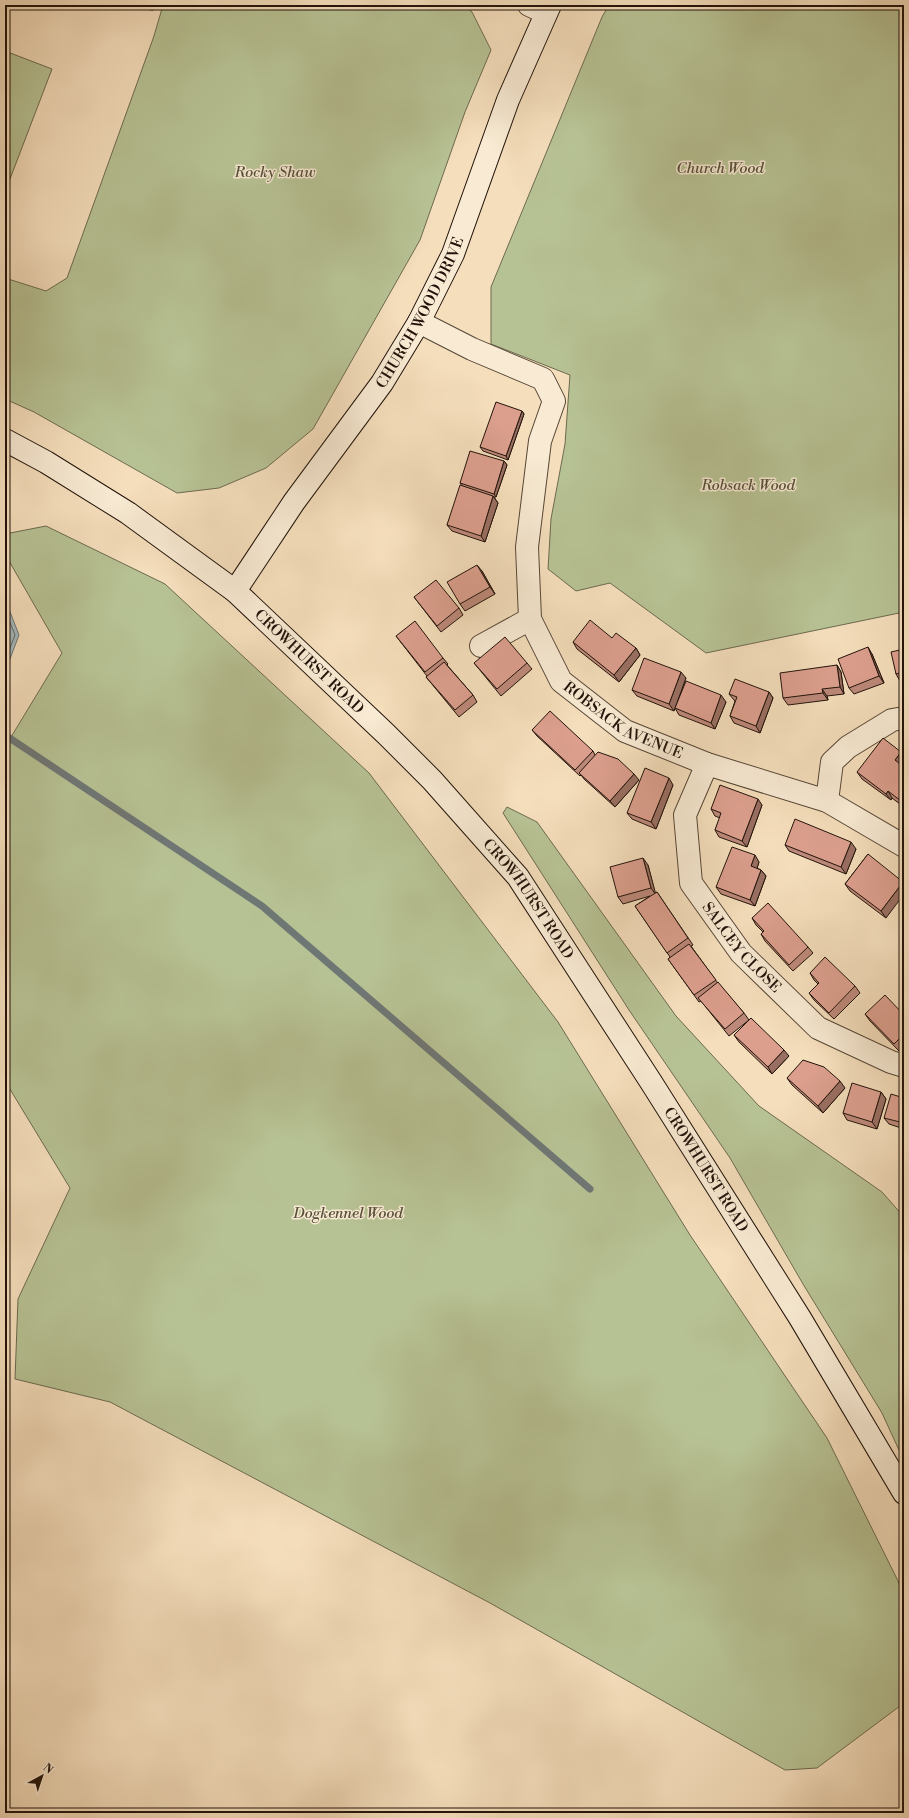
<svg xmlns="http://www.w3.org/2000/svg" width="909" height="1818" font-family="'Libre Bodoni',serif">
<style>
.green{fill:#b7c294;stroke:#6c6a4f}
.water{fill:#a3b9bd;stroke:#6f7775}
.lines{fill:none;stroke-linecap:round;stroke-linejoin:round}
.shore{stroke:#626664;stroke-width:1}
.stream{stroke:#6f7775;stroke-width:7}
.street-casing{stroke:#564636;stroke-width:24}
.secondary-casing{stroke:#21130a;stroke-width:24}
.street{stroke:#f8ead3;stroke-width:22}
.secondary{stroke:#f8ead3;stroke-width:22}
.wall{fill:#bd897a;stroke:#21130a}
.shaded-wall{fill:#9a6f63;stroke:#21130a}
.building{fill:#dc9f8e;stroke:#21130a}
.labels{text-anchor:middle;dominant-baseline:central;stroke-width:3;stroke-linejoin:round;paint-order:stroke}
.park-label{font-size:15px;font-style:italic;fill:#56503a;stroke:#f8ead3}
.street-label{font-size:15px;fill:#21130a;stroke:#f8ead3}
</style>
<rect width="100%" height="100%" fill="#f5debc"/>
<filter id="stains"><feTurbulence type="fractalNoise" baseFrequency=".005" numOctaves="4"/><feColorMatrix values="0 0 0 0 .2 0 0 0 0 .09 0 0 0 0 .02 0 0 0 .5 -.17"/></filter>
<radialGradient id="worn" r=".72"><stop offset=".6" stop-color="#630" stop-opacity="0"/><stop offset="1" stop-color="#630" stop-opacity=".3"/></radialGradient>
<g class="green">
<path d="M163 5H464L472 12 491 50 465 112 420 240 313 429 266 468 219 488 177 493 34 412 5 399V278L46 291 67 278 154 36Z"/>
<path d="M609 5H904V612L706 653 610 583 576 591 548 569 551 519 565 444 570 375 491 344V287L602 17Z"/>
<path d="M5 51 52 69 5 192Z"/>
<path d="M46 526 165 584 369 773 558 1022 690 1235 827 1438 904 1593V1703L817 1768 785 1770 490 1603 110 1402 15 1379 18 1299 70 1188 5 1081V744L8 742 62 653 5 554V534Z"/>
<path d="M507 807 537 822 676 1016 759 1106 882 1192 904 1217V1461L882 1413 803 1284 730 1158 629 1010 503 813Z"/>
</g>
<path class="water" d="M5 599 19 635 5 672Z"/>
<g class="lines">
<path class="shore" d="M5 610 15 635 5 661"/>
<path class="stream" d="M5 735 262 906 590 1189"/>
<g class="street-casing">
<g id="street">
<path d="M529 5 546 13"/>
<path id="s1" d="M419 322 472 349 543 379 554 401 540 441 527 547 530 619 561 681 625 731 707 764 827 801 904 846"/>
<path d="M481 646 530 619"/>
<path id="s2" d="M707 764 685 815 691 883 741 953 818 1028 891 1062 904 1066"/>
<path d="M827 801 832 762 848 747 892 720 904 718"/>
</g>
</g>
<g class="secondary-casing">
<g id="secondary">
<path id="s3" d="M5 440 46 462 128 513 235 591 386 734 432 780 518 877 651 1082 800 1318 904 1493"/>
<path id="s4" d="M235 591 294 502 382 383 419 322 453 254 508 100 550 5"/>
</g>
</g>
<use href="#street" class="street"/>
<use href="#secondary" class="secondary"/>
</g>
<g class="wall">
<path d="M130 5H153V10L132 8Z"/>
<path d="M522 411 524 414 508 460 483 451 480 447Z"/>
<path d="M504 461 507 465 496 497H494L498 503 485 542 452 531 447 525 462 486 460 483Z"/>
<path d="M482 571 495 594 465 611 460 604Z"/>
<path d="M414 597 459 608 463 615 441 632Z"/>
<path d="M396 636 443 658 448 664 447 665 473 695 477 702 459 717 431 683 426 677 427 676Z"/>
<path d="M612 638 636 648 640 655 619 682 577 649 573 642Z"/>
<path d="M904 649V680L900 681 896 674Z"/>
<path d="M872 654 884 683 854 694 849 688Z"/>
<path d="M474 663H527L532 669 501 696 479 669Z"/>
<path d="M837 665 841 672 844 694 827 696 828 700 788 705 783 698Z"/>
<path d="M686 678 674 711 637 696 632 690Z"/>
<path d="M769 692 773 698 760 733 734 723 730 716 735 701 734 700 729 694Z"/>
<path d="M726 702 715 729 679 715 675 708Z"/>
<path d="M532 730 593 751 595 755 639 780 615 807 584 779 581 775 580 776 537 736Z"/>
<path d="M901 765 904 767V807L892 798 891 800 862 779 857 772Z"/>
<path d="M673 785 656 829 632 819 627 813Z"/>
<path d="M762 805 747 847 719 837 715 830 720 818 715 816 711 809Z"/>
<path d="M785 845 856 849 846 874 789 851Z"/>
<path d="M868 854 886 918 850 891 845 884Z"/>
<path d="M759 862 757 868 761 870 766 876 755 906 721 894 716 887Z"/>
<path d="M648 865 655 893 657 892 693 945 691 946 717 982 744 1013 749 1020 729 1036 701 1001 699 1002 668 959 670 957 635 906 650 896 623 904 618 897Z"/>
<path d="M752 918 808 947 813 953 793 971 765 941 761 934 763 932 756 925Z"/>
<path d="M810 973 855 986 860 993 834 1019 814 1000 809 993 818 984 814 980Z"/>
<path d="M865 1014 904 1015V1045L899 1051 870 1021Z"/>
<path d="M734 1035 789 1056 772 1074 739 1042Z"/>
<path d="M787 1078 845 1088 823 1113 792 1085Z"/>
<path d="M881 1092 886 1099 877 1129 847 1120 843 1113Z"/>
<path d="M904 1098V1129L889 1124 884 1118Z"/>
</g>
<g class="shaded-wall">
<path d="M151 5H153V10L150 6Z"/>
<path d="M522 411 524 414 508 460 506 456Z"/>
<path d="M504 461 507 465 496 497 494 494Z"/>
<path d="M493 496 498 503 485 542 481 536Z"/>
<path d="M477 565 482 571 495 594 490 587Z"/>
<path d="M868 647 872 654 884 683 879 676Z"/>
<path d="M636 648 640 655 619 682 614 675Z"/>
<path d="M837 665 841 672 844 694 840 687Z"/>
<path d="M681 672 686 678 674 711 669 704Z"/>
<path d="M822 689 827 696 828 700 823 693Z"/>
<path d="M769 692 773 698 760 733 756 726Z"/>
<path d="M721 695 726 702 715 729 711 723Z"/>
<path d="M901 752 904 756V761L900 767 895 760Z"/>
<path d="M634 774 639 780 615 807 610 801Z"/>
<path d="M669 778 673 785 656 829 651 822Z"/>
<path d="M888 791 892 798 891 800 886 794Z"/>
<path d="M904 797V806L901 801Z"/>
<path d="M758 799 762 805 747 847 742 841Z"/>
<path d="M851 842 856 849 846 874 841 867Z"/>
<path d="M755 855 759 862 756 872 751 866Z"/>
<path d="M643 858 648 865 656 895 651 888Z"/>
<path d="M761 870 766 876 755 906 750 900Z"/>
<path d="M903 882 904 883V894L886 918 881 911Z"/>
<path d="M784 1050 789 1056 772 1074 768 1067Z"/>
<path d="M840 1081 845 1088 823 1113 818 1106Z"/>
<path d="M881 1092 886 1099 877 1129 872 1122Z"/>
</g>
<g class="building">
<path d="M130 5H151L150 6Z"/>
<path d="M496 402 522 411 506 456 480 447Z"/>
<path d="M470 451 504 461 494 494 460 483Z"/>
<path d="M460 485 493 496 481 536 447 525Z"/>
<path d="M477 565 490 587 460 604 447 582Z"/>
<path d="M436 580 459 608 437 626 414 597Z"/>
<path d="M590 620 612 638 616 633 636 648 614 675 573 642Z"/>
<path d="M415 621 443 658 425 672 396 636Z"/>
<path d="M505 637 527 663 497 689 474 663Z"/>
<path d="M868 647 879 676 849 688 838 659Z"/>
<path d="M904 649V672L896 674 891 652Z"/>
<path d="M644 658 681 672 669 704 632 690Z"/>
<path d="M444 662 473 695 455 710 426 677Z"/>
<path d="M837 665 840 687 822 689 823 693 783 698 780 673Z"/>
<path d="M735 679 769 692 756 726 730 716 737 697 729 694Z"/>
<path d="M686 681 721 695 711 723 675 708Z"/>
<path d="M550 711 593 751 575 770 532 730Z"/>
<path d="M883 738 901 752 895 760 904 767V772L902 775 904 777V797L901 801 888 791 886 794 857 772Z"/>
<path d="M598 752 618 759 634 774 610 801 579 773Z"/>
<path d="M645 768 669 778 651 822 627 813Z"/>
<path d="M720 785 758 799 742 841 715 830 721 813 711 809Z"/>
<path d="M795 819 851 842 841 867 785 845Z"/>
<path d="M732 847 755 855 751 866 761 870 750 900 716 887Z"/>
<path d="M868 854 903 882 881 911 845 884Z"/>
<path d="M643 858 651 888 618 897 610 867Z"/>
<path d="M657 892 688 938 667 953 635 906Z"/>
<path d="M768 903 808 947 789 965 761 934 764 931 752 918Z"/>
<path d="M689 944 716 980 694 995 668 959Z"/>
<path d="M825 957 855 986 829 1013 809 993 819 983 810 973Z"/>
<path d="M718 982 744 1013 725 1029 698 998Z"/>
<path d="M885 995 904 1015V1034L894 1044 865 1014Z"/>
<path d="M751 1018 784 1050 768 1067 734 1035Z"/>
<path d="M803 1060 824 1067 840 1081 818 1106 787 1078Z"/>
<path d="M852 1083 881 1092 872 1122 843 1113Z"/>
<path d="M891 1094 904 1098V1123L884 1118Z"/>
</g>
<g class="labels">
<g class="park-label">
<text x="720" y="168">Church Wood</text>
<text x="275" y="172">Rocky Shaw</text>
<text x="748" y="485">Robsack Wood</text>
<text x="348" y="1213">Dogkennel Wood</text>
</g>
<g class="street-label">
<text stroke="none"><textPath href="#s4" startOffset="335">CHURCH WOOD DRIVE</textPath></text>
<text stroke="none"><textPath href="#s3" startOffset="378">CROWHURST ROAD</textPath></text>
<text stroke="none"><textPath href="#s1" startOffset="526">ROBSACK AVENUE</textPath></text>
<text stroke="none"><textPath href="#s3" startOffset="702">CROWHURST ROAD</textPath></text>
<text stroke="none"><textPath href="#s2" startOffset="206">SALCEY CLOSE</textPath></text>
<text stroke="none"><textPath href="#s3" startOffset="1026">CROWHURST ROAD</textPath></text>
</g>
</g>
<rect width="909" height="1818" fill="none" stroke="#f5debc" stroke-width="20"/>
<rect x="6" y="6" width="897" height="1806" fill="none" stroke="#21130a" stroke-width="2"/>
<rect x="10" y="10" width="889" height="1798" fill="none" stroke="#21130a"/>
<g transform="translate(42 1776) rotate(40)" stroke="#f8ead3" stroke-width="3" paint-order="stroke">
<path d="M0-3L7 15L0 10L-7 15Z" fill="#21130a"/>
<text y="-6" font-size="11" font-weight="bold" text-anchor="middle" fill="#21130a">N</text>
</g>
<rect width="100%" height="100%" filter="url(#stains)"/>
<rect width="100%" height="100%" fill="url(#worn)"/>
</svg>
